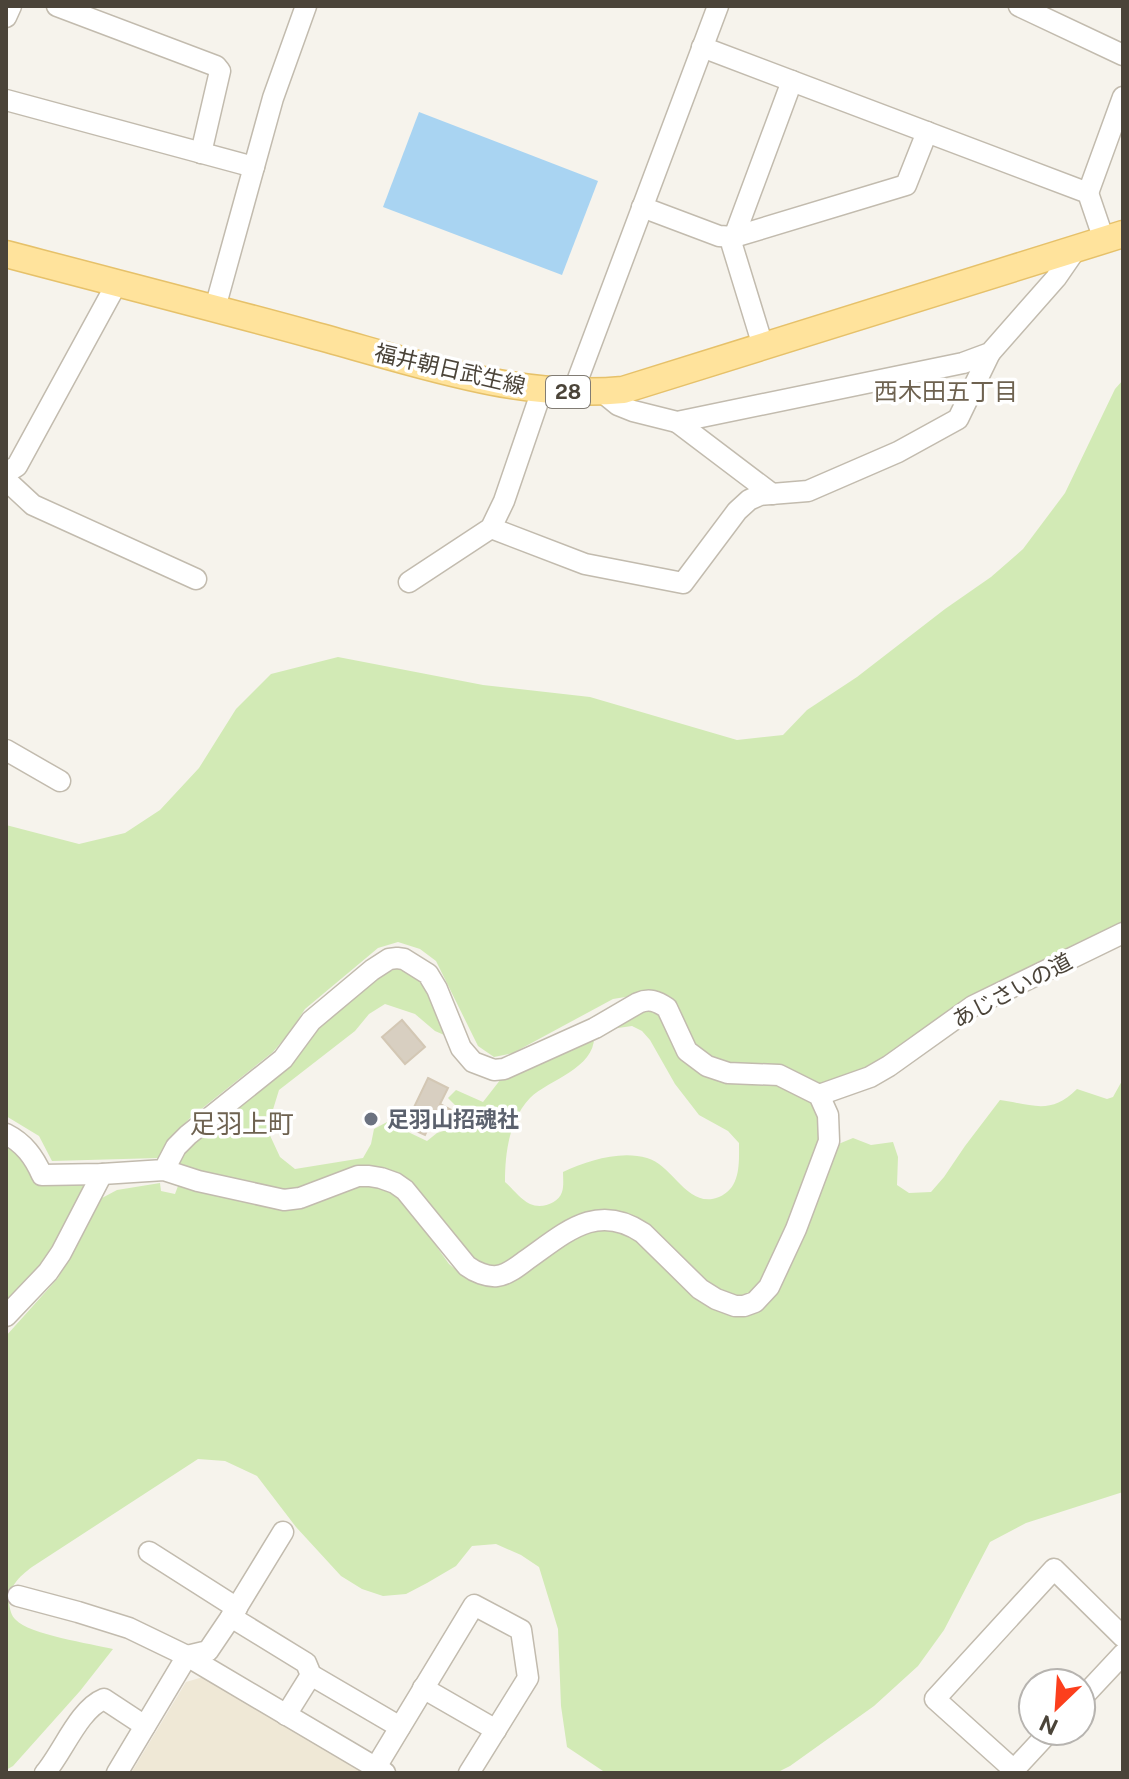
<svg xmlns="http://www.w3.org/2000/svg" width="1129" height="1779" font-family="'Public Sans','Noto Sans JP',sans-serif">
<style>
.education{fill:#efe8d6}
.green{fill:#d2eab5}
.water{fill:#a9d4f2}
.building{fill:#d8cfc1;stroke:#d3c7b4;stroke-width:2}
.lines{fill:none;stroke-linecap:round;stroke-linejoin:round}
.minor-casing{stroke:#c2bbae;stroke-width:23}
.major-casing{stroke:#e6c16a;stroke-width:29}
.minor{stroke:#fff;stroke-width:20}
.major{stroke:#ffe39c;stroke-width:26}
.worship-dot{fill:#6b7280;stroke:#fff;stroke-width:3}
.labels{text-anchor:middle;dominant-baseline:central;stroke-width:7;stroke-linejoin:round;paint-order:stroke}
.shield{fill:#fff;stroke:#817c74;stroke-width:2}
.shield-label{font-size:20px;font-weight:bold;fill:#4b4439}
.street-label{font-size:22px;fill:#4b4439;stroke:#fff}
.worship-label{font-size:22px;font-weight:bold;fill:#5b616d;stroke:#fff;text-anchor:start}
.neighbourhood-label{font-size:24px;fill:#6e6250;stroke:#fff}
.quarter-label{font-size:26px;fill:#6e6250;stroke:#fff}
</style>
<rect width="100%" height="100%" fill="#f6f3ec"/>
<path class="education" d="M203 1677 364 1773H131L186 1682Z"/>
<g class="green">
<path d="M1123 380V927L884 1063 820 1091 714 1064 644 994 613 999 513 1053 494 1057 478 1046 436 961 420 949 398 942 378 948 305 1009 290 1032 273 1052 190 1118 169 1140 159 1158 52 1161 39 1136 6 1116V825L79 844 125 833 160 810 199 768 236 709 271 674 338 657 483 685 590 697 737 740 783 735 807 710 857 677 945 609 991 577 1023 549 1065 493 1115 389Z"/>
<path d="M391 963 424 978 451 1038 435 1031 415 1014 385 1004 369 1014 355 1031 279 1090 267 1129 280 1157 295 1169 363 1158 371 1144 374 1129 387 1122 427 1141 437 1133 450 1129 458 1108 448 1098 456 1090 483 1102 504 1075 594 1034C597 1068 550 1079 530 1098 509 1120 505 1153 505 1182 513 1189 520 1199 530 1204 541 1209 558 1204 562 1192 564 1186 563 1178 563 1172 587 1161 620 1150 647 1158 673 1165 688 1210 719 1197 741 1188 739 1163 739 1143L728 1131 699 1115 675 1084 650 1040 642 1031 632 1026 611 1029 643 1006 657 1007 678 1048 815 1098 825 1132 807 1191 752 1297 723 1296 619 1215 500 1269 473 1262 396 1177 282 1193 179 1169 181 1152 315 1024Z"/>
<path d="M1123 1079V1492L1026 1523 990 1542 944 1630 918 1666 874 1706 790 1766 776 1773H606L567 1747 561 1706 558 1629 539 1567 521 1555 496 1544 472 1546 456 1566 427 1583 406 1594 383 1596 362 1589 341 1576 296 1527 257 1476 225 1461 198 1459 32 1567C19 1577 9 1586 9 1603 10 1609 11 1616 16 1620 28 1634 92 1644 113 1649L80 1691 13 1766 6 1770V1336L58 1278 102 1198 117 1190 160 1183 161 1191 175 1194 178 1186 248 1202 290 1209 367 1184 394 1191 402 1198 449 1264 467 1279 479 1282 577 1230 612 1224 745 1310 836 1145 853 1138 871 1145 893 1142 898 1157 897 1185 909 1193 931 1192 944 1177 965 1146 1000 1100C1034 1105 1051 1115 1077 1089L1107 1099 1113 1097Z"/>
<path d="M6 1142 30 1165 92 1181 42 1266 6 1304Z"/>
</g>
<path class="water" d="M419 112 598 181 562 275 383 207Z"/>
<g class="building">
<path d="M402 1020 425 1047 405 1064 382 1037Z"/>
<path d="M428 1078 448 1088 440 1104 453 1111 446 1127 432 1120 425 1135 405 1126Z"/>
</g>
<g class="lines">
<g class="minor-casing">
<g id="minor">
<path d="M57 6 216 66 220 71 201 153"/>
<path d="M1019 6 1123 55"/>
<path d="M6 17 11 6"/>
<path d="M702 47 1088 193 1104 240"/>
<path d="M6 100 254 167"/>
<path d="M1088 193 1123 97"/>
<path d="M642 207 719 236 734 237 906 185 927 132"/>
<path d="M215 308 273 98 306 6"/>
<path d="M763 346 732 245 734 237 792 81"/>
<path d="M573 392 718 6"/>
<path d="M602 392 618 405 633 411 677 422 963 363 990 353 1056 278 1076 249"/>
<path d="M677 422 772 494"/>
<path d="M6 473 17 466 117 283"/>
<path d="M6 480 33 505 196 579"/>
<path d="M491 528 585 564 683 583 737 511 749 500 760 495 808 491 898 452 958 419 990 353"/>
<path d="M409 582 491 528 504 501 542 390"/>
<path d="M6 750 60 781"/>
<path d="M819 1095 870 1077 889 1066 973 1006 1123 933"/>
<path d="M6 1134C24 1143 34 1157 42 1175L102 1174 164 1170 198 1181 284 1200 300 1198 358 1176H369L381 1178 395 1183 405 1190 467 1266C475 1272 487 1277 497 1276 507 1275 517 1267 525 1261 564 1234 596 1201 643 1233L700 1289 716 1299 735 1306H744L755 1302 769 1287 796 1229 829 1141 828 1115 819 1095 779 1075 728 1073 707 1066 687 1051 667 1008C657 1001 649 998 638 1003L595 1028 504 1069 494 1070 473 1062 461 1048 437 989 428 974 404 959 397 958 389 959 372 970 311 1021 283 1059 188 1135 176 1147 164 1170"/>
<path d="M6 1316 48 1272 61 1253 102 1174"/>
<path d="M149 1552 237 1608"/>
<path d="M18 1596 78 1612 129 1628 187 1656 385 1773"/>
<path d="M231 1617 306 1663 311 1675 400 1727"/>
<path d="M187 1656 208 1651 231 1617 283 1532"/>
<path d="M423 1688 496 1730"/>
<path d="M1081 1699 1123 1654"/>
<path d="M286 1715 311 1675"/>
<path d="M376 1767 474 1605 521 1630 528 1678 469 1773"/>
<path d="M1014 1770 935 1699 1054 1569 1123 1637"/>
<path d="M45 1773C63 1752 79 1709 104 1699L145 1726"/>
<path d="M117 1773 187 1656"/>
<path d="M1011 1773 1050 1731"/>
</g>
</g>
<g class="major-casing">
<path id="major" d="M6 254C108 281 211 307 313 335 413 362 518 400 623 390L1123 234"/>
</g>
<use href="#minor" class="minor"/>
<use href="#major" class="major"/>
</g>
<circle class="worship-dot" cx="371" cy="1119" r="8"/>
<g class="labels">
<rect class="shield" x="546" y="376" width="44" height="32" rx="6"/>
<g class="shield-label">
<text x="568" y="392">28</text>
</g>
<g class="street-label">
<text transform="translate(450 369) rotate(13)">福井朝日武生線</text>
<text transform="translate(1012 990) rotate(-28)">あじさいの道</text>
</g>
<g class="worship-label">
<text x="387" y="1119">足羽山招魂社</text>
</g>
<g class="neighbourhood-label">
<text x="946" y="391">西木田五丁目</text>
</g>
<g class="quarter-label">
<text x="242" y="1123">足羽上町</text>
</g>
</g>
<rect width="1129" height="1779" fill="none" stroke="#4b4439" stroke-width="16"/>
<g transform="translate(1057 1707) rotate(205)"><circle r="38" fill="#ffffff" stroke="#b7b4b0" stroke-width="2"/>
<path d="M0-6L14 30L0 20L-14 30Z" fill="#fc3f1d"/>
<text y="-12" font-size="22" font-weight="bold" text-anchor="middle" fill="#4b4439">N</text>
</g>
</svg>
